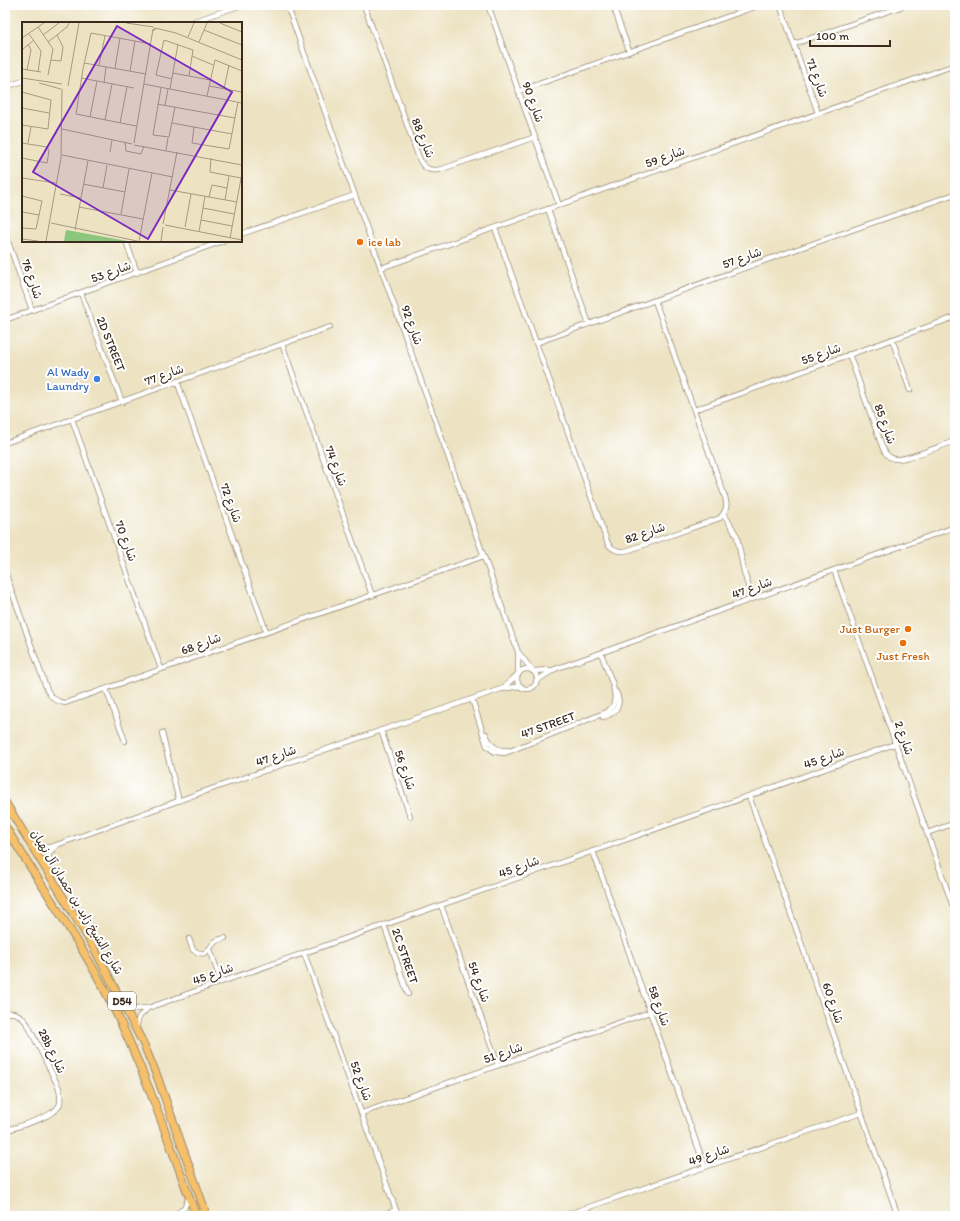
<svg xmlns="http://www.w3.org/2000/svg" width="960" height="1221" font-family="Itim,'Playpen Sans Arabic',sans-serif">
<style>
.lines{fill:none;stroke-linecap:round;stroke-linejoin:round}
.minor-casing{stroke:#948670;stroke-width:6}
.primary-casing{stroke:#948670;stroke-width:9}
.minor{stroke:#fff;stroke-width:4.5}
.primary{stroke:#f6c06b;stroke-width:7}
.food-dot{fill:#e8710a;stroke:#fff;stroke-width:1.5}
.shop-dot{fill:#3f7fe0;stroke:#fff;stroke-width:1.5}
.labels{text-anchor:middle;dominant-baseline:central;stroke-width:4;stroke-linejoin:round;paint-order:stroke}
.shield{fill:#fff;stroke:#766a62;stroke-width:1}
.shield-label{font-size:11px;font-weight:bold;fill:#3b2a1e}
.street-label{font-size:12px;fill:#3b2a1e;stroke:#fff}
.food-label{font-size:12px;fill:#c56008;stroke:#fff;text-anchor:start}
.shop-label{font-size:12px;fill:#366cbe;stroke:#fff;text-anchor:end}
.inset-road{fill:none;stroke:#a69981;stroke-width:1}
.view{fill:#7b2cbf;fill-opacity:0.15;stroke:#7b2cbf;stroke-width:2}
.inset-edge{fill:none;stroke:#3b2a1e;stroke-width:2}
</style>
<rect width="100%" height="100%" fill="#fff"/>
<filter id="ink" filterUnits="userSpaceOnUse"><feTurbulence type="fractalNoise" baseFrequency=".025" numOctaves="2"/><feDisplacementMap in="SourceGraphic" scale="8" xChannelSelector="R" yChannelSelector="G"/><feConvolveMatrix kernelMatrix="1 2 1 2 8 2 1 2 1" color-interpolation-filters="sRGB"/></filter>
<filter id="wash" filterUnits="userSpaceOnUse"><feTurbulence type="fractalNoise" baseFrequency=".012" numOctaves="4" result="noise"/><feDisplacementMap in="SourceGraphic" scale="16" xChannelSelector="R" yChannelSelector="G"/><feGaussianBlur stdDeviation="0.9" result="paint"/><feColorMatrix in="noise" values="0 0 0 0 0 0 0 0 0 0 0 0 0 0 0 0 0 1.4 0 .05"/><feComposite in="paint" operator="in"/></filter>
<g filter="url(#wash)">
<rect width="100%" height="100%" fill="#ede3c3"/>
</g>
<g filter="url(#ink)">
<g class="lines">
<g class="minor-casing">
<g id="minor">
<path d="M287 5 518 652 532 670"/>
<path d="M364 5 419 158C423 169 431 172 442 169L535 137"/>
<path d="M488 5 559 205"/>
<path d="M613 5 629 51"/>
<path d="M780 5 818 113"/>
<path d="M189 23 241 5"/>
<path d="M794 44 906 5"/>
<path d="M5 87 23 81"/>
<path d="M519 91 760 5"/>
<path d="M548 209 589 324"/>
<path d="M495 228 608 544C614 551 620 553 629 550L720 518C726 511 728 506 725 497L655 301"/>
<path d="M5 233 32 310"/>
<path d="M241 234 355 195"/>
<path d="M126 241 137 273"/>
<path d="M381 268 955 65"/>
<path d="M81 293 122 402"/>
<path d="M5 320 223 241"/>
<path d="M892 339 910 390"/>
<path d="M536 343 783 254 955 194"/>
<path d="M282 344 372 595"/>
<path d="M849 354 882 446C884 452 888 458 895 459 905 461 943 445 955 441"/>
<path d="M177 381 266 631"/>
<path d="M694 410 955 317"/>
<path d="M72 419 161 669"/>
<path d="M5 443 330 327"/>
<path d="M724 514 737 536 744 572 752 598"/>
<path d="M834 570 955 912"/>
<path d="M5 572 47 690C51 698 56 702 65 703L484 556"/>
<path d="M601 653 612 683"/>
<path d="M518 654V674"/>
<circle cx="527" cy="679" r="10"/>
<path d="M533 671 551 670"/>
<path d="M536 681 555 669 955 527"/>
<path d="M503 688 518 674"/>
<path d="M106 689 125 741"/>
<path d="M472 699 487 746 495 752 505 753 607 712C618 704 615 694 612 682"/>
<path d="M603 717C615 714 623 705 616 692"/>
<path d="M381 730 410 816"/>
<path d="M162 733 179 801"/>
<path d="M486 734C490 745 496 751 508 750"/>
<path d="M749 796 898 1216"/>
<path d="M927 833 955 823"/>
<path d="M32 845 44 847H51L197 794 501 689 521 686"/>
<path d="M593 851 705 1167"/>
<path d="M46 869C46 860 48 852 55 847"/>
<path d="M441 905 498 1065"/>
<path d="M384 925 408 994"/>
<path d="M189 939 193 950C207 959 208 948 215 942 218 939 222 939 225 938"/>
<path d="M210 949 221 982"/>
<path d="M304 953 398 1216"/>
<path d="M124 1004 135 1009 148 1008 221 982 447 903 895 744"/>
<path d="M5 1013C16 1011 22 1016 28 1025L59 1088C60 1094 62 1101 59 1106 52 1118 18 1126 5 1131"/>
<path d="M136 1028 139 1017 147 1009"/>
<path d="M362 1113 650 1012"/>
<path d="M175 1215 184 1208 189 1197"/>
<path d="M176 1215 188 1216"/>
<path d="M378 1216 396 1210"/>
<path d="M563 1216 861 1113"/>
</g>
</g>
<g class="primary-casing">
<g id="primary">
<path d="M5 802 93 946 143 1043 157 1076 207 1216"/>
<path d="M5 826C36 878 71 927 100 981 140 1056 167 1136 196 1216"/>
</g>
</g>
<use href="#minor" class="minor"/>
<use href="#primary" class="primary"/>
</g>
</g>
<g class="food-dot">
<circle cx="360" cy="242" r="4"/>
<circle cx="908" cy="629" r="4"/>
<circle cx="903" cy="643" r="4"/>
</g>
<circle class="shop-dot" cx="97" cy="379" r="4"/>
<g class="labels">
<rect class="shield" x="108" y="992" width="28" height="18" rx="3"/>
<g class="shield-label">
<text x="122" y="1001">D54</text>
</g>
<g class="street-label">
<text transform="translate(817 78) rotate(70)">شارع 71</text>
<text transform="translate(533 102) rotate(70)">شارع 90</text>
<text transform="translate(423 138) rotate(68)">شارع 88</text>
<text transform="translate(665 157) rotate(-20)">شارع 59</text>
<text transform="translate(742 258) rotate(-20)">شارع 57</text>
<text transform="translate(111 272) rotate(-20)">شارع 53</text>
<text transform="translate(32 279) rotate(71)">شارع 76</text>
<text transform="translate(412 325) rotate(70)">شارع 92</text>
<text transform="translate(111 344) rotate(68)">2D STREET</text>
<text transform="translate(821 354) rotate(-20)">شارع 55</text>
<text transform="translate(164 375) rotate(-20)">شارع 77</text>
<text transform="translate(885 424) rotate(70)">شارع 85</text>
<text transform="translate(336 466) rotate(70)">شارع 74</text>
<text transform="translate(231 503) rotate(70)">شارع 72</text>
<text transform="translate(645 533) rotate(-19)">شارع 82</text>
<text transform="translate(126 541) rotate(70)">شارع 70</text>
<text transform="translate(752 588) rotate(-20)">شارع 47</text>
<text transform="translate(201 644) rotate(-20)">شارع 68</text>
<text transform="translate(548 725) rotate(-20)">47 STREET</text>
<text transform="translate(904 738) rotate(71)">شارع 2</text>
<text transform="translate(276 756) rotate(-19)">شارع 47</text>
<text transform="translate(824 758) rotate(-20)">شارع 45</text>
<text transform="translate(405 770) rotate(71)">شارع 56</text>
<text transform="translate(519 867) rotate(-20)">شارع 45</text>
<text transform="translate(77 902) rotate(59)">شارع الشيخ زايد بن حمدان آل نهيان</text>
<text transform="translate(405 956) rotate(71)">2C STREET</text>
<text transform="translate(213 974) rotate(-20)">شارع 45</text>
<text transform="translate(479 982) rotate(70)">شارع 54</text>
<text transform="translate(833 1003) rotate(71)">شارع 60</text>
<text transform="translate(659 1006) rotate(70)">شارع 58</text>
<text transform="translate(52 1051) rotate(64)">28b شارع</text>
<text transform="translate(503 1053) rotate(-19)">شارع 51</text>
<text transform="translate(361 1081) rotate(70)">شارع 52</text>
<text transform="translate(709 1155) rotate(-19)">شارع 49</text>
</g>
<g class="food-label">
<text x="368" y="242">ice lab</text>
<text x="900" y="629" text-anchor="end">Just Burger</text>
<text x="903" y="656" text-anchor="middle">Just Fresh</text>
</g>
<g class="shop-label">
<text x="89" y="372">Al Wady<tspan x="89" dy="14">Laundry</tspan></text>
</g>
</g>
<g transform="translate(22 22)">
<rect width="220" height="220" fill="#ede3c3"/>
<path d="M44 208 50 209 105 219H42Z" fill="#8ac77d"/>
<path class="inset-road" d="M104 1 132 5M198 1 220 10M16 5 31 27 26 53M133 6 131 8H133V6L154 11 220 38M182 8 220 23M7 12 19 29 16 50M21 13 37 1M166 15 172 1M0 16 22 1M26 20 45 5 47 1M177 20 185 1M0 28 12 18M170 34 191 43M29 38 39 39 41 25 35 13M62 41 124 52M77 43 83 14M93 46 98 16M0 47 19 50M5 48 9 28 6 22M108 49 113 19M151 51 188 58M0 56 40 62M59 56 112 66M150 57 134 53 142 18 171 28 167 54M17 61 39 67M82 61 84 45M122 62 220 81M46 64 57 1M187 64 220 70M139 66 131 113 147 115 153 85M148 67 156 22M202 67 207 43M0 70 29 78 26 107 0 103M185 74 193 38 220 49M135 82 213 96M143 83 146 67M0 86 27 91M68 95 75 59M83 98 90 62M98 101 105 65M150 101 210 112M114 104 54 92 61 47 69 11 129 22M172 105 170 121 207 127 216 80M40 107 110 122M103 120 104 129 119 132 122 124M0 121 25 125 27 129 25 141 0 136M6 121 9 105M112 121 131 7M112 123 220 143M144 128 146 116M88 130 90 118M40 133 151 155M189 136 188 150 219 156M0 156 34 161M61 162 103 170M81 166 85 143M148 168 215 180M38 172 59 176M0 174 20 179 14 207 0 206M187 175 190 163 205 166M203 178 207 154M57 185 121 197M181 186 212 192M0 190 17 193M99 192 107 147M179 198 210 204M29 201 115 219M141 202 155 130M143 203 220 218M163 205 169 172M53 208 66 139M177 210 183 174M208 216 220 151M0 217 16 219M24 219 39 136 40 67M117 219 130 151M139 219 141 205"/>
<path class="view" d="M95 4 210 70 126 217 11 150Z"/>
<rect width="220" height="220" class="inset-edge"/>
</g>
<rect width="960" height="1221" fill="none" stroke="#fff" stroke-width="20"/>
<path d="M810 40v6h80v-6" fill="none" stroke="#3b2a1e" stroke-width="2"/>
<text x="816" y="40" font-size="12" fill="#3b2a1e" stroke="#ffffff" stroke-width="3" paint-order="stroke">100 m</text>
</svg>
